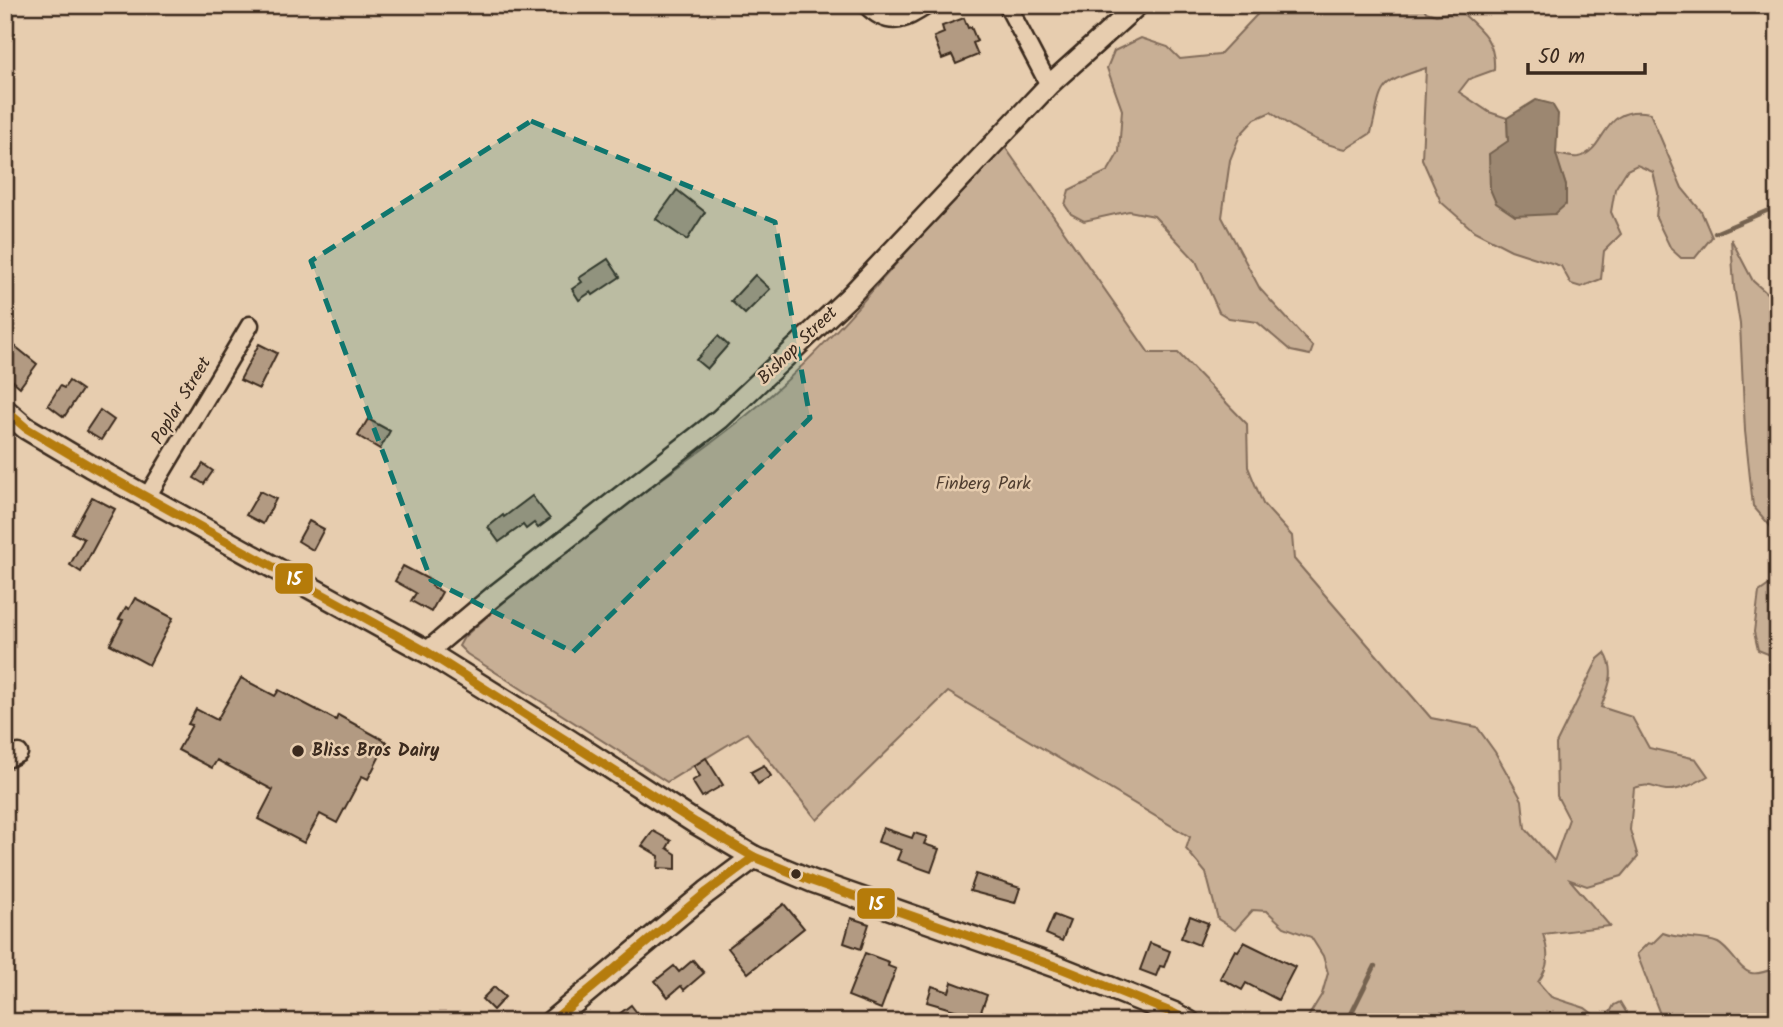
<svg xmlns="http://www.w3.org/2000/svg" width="1783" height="1027" font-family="Kalam,sans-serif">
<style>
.green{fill:#c8af95;stroke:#826c5a;stroke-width:2}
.water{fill:#9c8771;stroke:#756250;stroke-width:2}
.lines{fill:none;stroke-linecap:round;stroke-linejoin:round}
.stream{stroke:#756250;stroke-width:4.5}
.building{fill:#b29a82;stroke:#3b2a1e;stroke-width:2}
.minor-casing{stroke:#3b2a1e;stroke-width:21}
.tertiary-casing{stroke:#3b2a1e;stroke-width:24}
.secondary-casing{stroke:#3b2a1e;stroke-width:26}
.minor{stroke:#e7cdaf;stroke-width:16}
.tertiary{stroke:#e7cdaf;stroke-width:19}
.secondary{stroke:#e7cdaf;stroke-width:21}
.bus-1-casing{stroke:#e7cdaf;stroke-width:14}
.bus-1{stroke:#b57b0a;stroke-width:9}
.marked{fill:#0f766e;fill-opacity:0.2;stroke:#0f766e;stroke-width:5;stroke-dasharray:14 9;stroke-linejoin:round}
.poi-dot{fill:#3b2a1e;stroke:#e7cdaf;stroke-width:2.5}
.labels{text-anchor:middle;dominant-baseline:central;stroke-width:5;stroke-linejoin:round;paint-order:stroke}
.street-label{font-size:18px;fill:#3b2a1e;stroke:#e7cdaf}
.park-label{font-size:18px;fill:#503e30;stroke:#e7cdaf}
.poi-label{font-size:18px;font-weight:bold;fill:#3b2a1e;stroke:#e7cdaf;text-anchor:start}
.line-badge{stroke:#e7cdaf;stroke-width:2.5}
.badge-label{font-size:19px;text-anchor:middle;font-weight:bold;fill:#fff}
</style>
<rect width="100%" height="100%" fill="#e7cdaf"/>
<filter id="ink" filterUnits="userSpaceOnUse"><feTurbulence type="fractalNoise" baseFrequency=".0143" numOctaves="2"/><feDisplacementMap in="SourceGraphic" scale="14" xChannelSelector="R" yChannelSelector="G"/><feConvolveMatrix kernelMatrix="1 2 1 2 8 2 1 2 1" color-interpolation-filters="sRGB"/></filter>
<g filter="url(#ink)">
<g class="green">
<path d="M1266 5H1423L1426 12 1436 15 1460 11C1480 29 1496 40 1494 70L1469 79 1459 92 1489 112 1507 118 1508 141 1566 204V186L1555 154C1562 155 1571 158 1578 157 1607 152 1601 103 1650 113L1682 188 1701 211 1712 237 1695 258H1681L1671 249 1656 218 1658 193 1653 172 1637 165 1627 170 1615 189 1611 212 1621 234 1604 251 1601 279 1581 287 1571 284 1561 266 1511 250 1474 231 1441 202 1422 159 1426 68C1376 84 1383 84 1371 133L1346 149C1318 144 1293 129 1271 112L1255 119 1240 135 1230 160 1222 217 1260 289 1313 347 1310 355 1291 351 1257 322 1229 318 1219 312 1196 261 1154 216 1129 211 1084 221 1071 214 1065 205 1069 190 1108 171 1119 152 1122 110 1107 68 1114 51 1141 38 1168 47 1180 59 1219 55Z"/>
<path d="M1005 147 1149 353H1178L1247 424 1248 467 1263 504 1292 536 1294 559 1431 718 1477 727 1495 752 1522 800 1525 828 1554 861 1569 819 1557 796 1556 744 1598 659 1605 653C1617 672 1608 688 1601 707L1632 717 1649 748 1696 759 1708 776C1696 783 1681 791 1666 790 1652 788 1650 782 1634 788L1630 830 1638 857 1622 876 1587 886 1570 880 1610 926 1543 934C1549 953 1550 966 1538 982L1551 997 1585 1008 1598 1018 1608 1016 1614 1005 1620 1002 1632 1022H1305L1322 994 1328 973 1323 956 1311 937 1284 927 1267 911 1253 910 1235 930 1218 919 1206 873 1186 849 1190 837 948 692 817 820 747 733 667 782 467 654 459 646 464 637C505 600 547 565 590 531 651 485 715 444 772 394 857 318 923 225 1005 147Z"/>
<path d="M1731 239 1753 281 1778 303V535L1753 506 1745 431 1740 324 1734 287Z"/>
<path d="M1769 585 1778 590V658L1758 650 1754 632 1759 592Z"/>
<path d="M1663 933C1680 940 1703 936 1718 943 1731 950 1739 970 1751 973 1759 975 1770 970 1778 967V1022H1663L1637 954 1648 943 1652 944Z"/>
</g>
<path class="water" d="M1536 100 1552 104 1558 114 1556 154 1566 186V204L1555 214 1515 216 1496 203 1490 189 1489 154 1508 141 1507 118Z"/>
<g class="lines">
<g class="stream">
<path d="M1715 233 1778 206"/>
<path d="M1347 1022 1375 966"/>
</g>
</g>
<g class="building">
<path d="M964 18 968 28 971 27 977 41 973 43 978 55 956 64 952 55 942 59 934 37 944 33 942 26Z"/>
<path d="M677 190 705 212 687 240 656 219Z"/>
<path d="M608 259 620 277 593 295 591 292 579 300 572 289 582 282 579 278Z"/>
<path d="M755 275 770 289 745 314 731 301Z"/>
<path d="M718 336 728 345 707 369 696 360Z"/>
<path d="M5 338 37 364 20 387 5 374Z"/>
<path d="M259 344 277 353 259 389 240 380Z"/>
<path d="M69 381 82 390 64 417 48 405 60 386 64 388Z"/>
<path d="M100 410 114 420 101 440 86 431Z"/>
<path d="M368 419 390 431 380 449 358 436Z"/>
<path d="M203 464 213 471 204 484 194 478Z"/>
<path d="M260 491 276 499 263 524 246 515Z"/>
<path d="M532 496 550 519 538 528 534 523 526 529 523 525 499 542 488 527 503 515 504 517Z"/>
<path d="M92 497 115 509 81 572 70 565 84 539 72 533Z"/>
<path d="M309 521 324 529 313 550 298 541Z"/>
<path d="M403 566 434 582 432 586 442 592 431 612 411 601 416 593 395 581Z"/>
<path d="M135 598 173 618 149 665 110 644 123 620 119 619 126 607 129 609Z"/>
<path d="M241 678 275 696 279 690 336 720 338 715 387 742 368 779 362 776 337 823 320 814 304 843 258 819 273 790 217 760 212 768 178 750 192 725 188 724 196 709 217 720Z"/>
<path d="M706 758 723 785 702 797 692 781 700 776 694 766Z"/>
<path d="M764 765 771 776 758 784 751 772Z"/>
<path d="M883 828 912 838 914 833 927 837 924 844 939 849 931 872 897 860 901 850 878 842Z"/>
<path d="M653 831 671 841 667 848 676 854V869L658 868 659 856 642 846Z"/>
<path d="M976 874 1020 888 1015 903 970 891Z"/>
<path d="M784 904 804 928 748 973 728 948Z"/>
<path d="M1054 915 1070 921 1062 941 1046 934Z"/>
<path d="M1190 916 1208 923 1199 945 1181 938Z"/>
<path d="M851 918 869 924 861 949 844 943Z"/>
<path d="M1244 942 1295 967 1278 1000 1246 983 1242 990 1220 978 1235 950 1238 951Z"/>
<path d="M1150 943 1170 951 1164 967 1160 966 1156 976 1140 970Z"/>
<path d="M865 953 889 962 888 966 896 969 881 1009 848 996Z"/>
<path d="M693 960 704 973 684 990 681 986 668 997 655 981 674 966 679 972Z"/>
<path d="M952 982 987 995 979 1017 927 1002 932 986 949 992Z"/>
<path d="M494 987 505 997 493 1010 482 999Z"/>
<path d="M631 1005 644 1022H609Z"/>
</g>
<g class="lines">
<g class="minor-casing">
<g id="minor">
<path d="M866 5C889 28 903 21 928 5"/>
<path d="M1007 5 1049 85"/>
<path d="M147 497 250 325"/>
<path d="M5 760 19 753"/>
</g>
</g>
<g class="tertiary-casing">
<path id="tertiary" d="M427 652 495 595 720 419 849 297 1049 85 1138 5"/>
</g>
<g class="secondary-casing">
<g id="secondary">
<path d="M5 410 26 428 90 466 427 652 568 740 696 823 754 857 812 881 1063 969 1173 1013 1189 1022"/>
<path d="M551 1022 707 892 754 857"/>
</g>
</g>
<use href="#minor" class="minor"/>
<use href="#tertiary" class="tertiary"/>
<use href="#secondary" class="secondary"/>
<g class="bus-1-casing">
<g id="bus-1">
<path d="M5 410 26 428 90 466 427 652 696 823 754 857 812 881 1063 969 1173 1013 1189 1022"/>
<path d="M551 1022 707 892 754 857"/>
</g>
</g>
<use href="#bus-1" class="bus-1"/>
</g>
</g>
<path class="marked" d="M531 121 775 222 810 418 573 652 431 580 311 261Z"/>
<g class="poi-dot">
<circle cx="298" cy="751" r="7"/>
<circle cx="796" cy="874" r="6"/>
</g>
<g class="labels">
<g class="street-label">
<text transform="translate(798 346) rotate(-44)">Bishop Street</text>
<text transform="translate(182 401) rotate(-59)">Poplar Street</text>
</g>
<g class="park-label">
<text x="983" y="484">Finberg Park</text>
</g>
<g class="poi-label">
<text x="312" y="751">Bliss Bros Dairy</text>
</g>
</g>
<g class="line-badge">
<rect x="274" y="562" width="40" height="33" rx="7" fill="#b57b0a"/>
<rect x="856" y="887" width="40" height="33" rx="7" fill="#b57b0a"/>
</g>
<g class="badge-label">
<text x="294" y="585">15</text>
<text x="876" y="910">15</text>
</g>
<rect width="1783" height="1027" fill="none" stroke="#e7cdaf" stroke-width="28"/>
<rect x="14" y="14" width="1755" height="999" fill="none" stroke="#3b2a1e" stroke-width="2.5" filter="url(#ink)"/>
<path d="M1528 63v10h117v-10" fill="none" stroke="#3b2a1e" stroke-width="3.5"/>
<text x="1538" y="63" font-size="21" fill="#3b2a1e" stroke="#e7cdaf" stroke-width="5" paint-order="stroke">50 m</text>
</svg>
